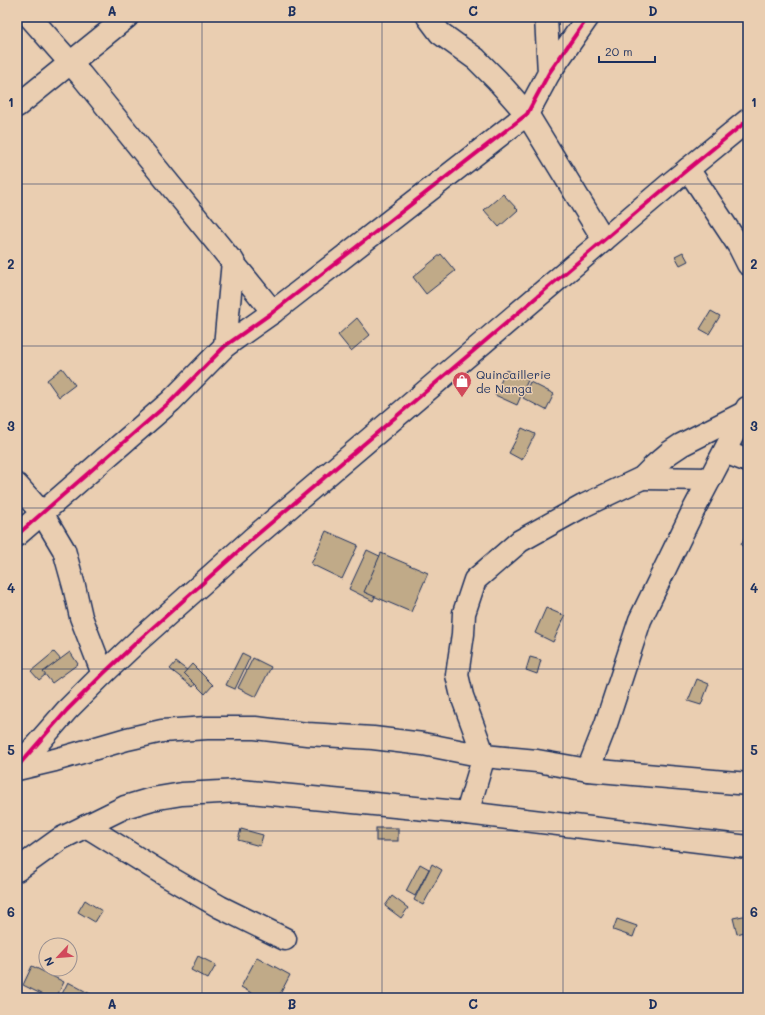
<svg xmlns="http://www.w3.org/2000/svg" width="765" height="1015" font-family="Mali,sans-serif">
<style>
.building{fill:#c0aa88;stroke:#1b2f5e}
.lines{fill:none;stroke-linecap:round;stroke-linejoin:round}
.minor-casing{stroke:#1b2f5e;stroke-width:25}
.minor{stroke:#eaceb1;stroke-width:22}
.cycleway-casing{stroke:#eaceb1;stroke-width:6}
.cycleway{stroke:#d6006c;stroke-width:4}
.grid{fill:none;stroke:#1b2f5e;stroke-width:1;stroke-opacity:0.55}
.labels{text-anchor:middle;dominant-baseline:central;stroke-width:3;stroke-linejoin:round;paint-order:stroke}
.poi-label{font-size:12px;fill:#1b2f5e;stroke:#eaceb1;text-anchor:start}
.neatline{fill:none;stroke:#1b2f5e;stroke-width:1.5}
.grid-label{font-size:13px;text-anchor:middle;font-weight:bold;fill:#1b2f5e}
</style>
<rect width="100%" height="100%" fill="#eaceb1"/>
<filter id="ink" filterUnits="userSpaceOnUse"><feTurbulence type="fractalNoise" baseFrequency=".025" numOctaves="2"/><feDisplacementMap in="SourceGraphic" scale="8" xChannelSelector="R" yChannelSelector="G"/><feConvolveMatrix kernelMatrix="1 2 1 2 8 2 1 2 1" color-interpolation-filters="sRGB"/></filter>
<g filter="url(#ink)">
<g class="building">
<path d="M503 194 518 210 499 227 484 210Z"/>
<path d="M683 252 688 261 680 265 675 256Z"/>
<path d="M441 254 455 271 426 294 413 277Z"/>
<path d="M711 311 720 316 709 334 700 329Z"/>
<path d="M357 318 370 335 351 351 338 335Z"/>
<path d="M62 368 75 385 59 397 47 380Z"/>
<path d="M506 370 528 380 517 405 495 395Z"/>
<path d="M530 382 554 394 546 410 523 398Z"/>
<path d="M748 417V450L735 442Z"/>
<path d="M522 428 535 434 522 460 509 453Z"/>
<path d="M326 531 358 545 342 579 311 564Z"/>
<path d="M745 536 748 537V549L741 545Z"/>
<path d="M367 550 392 562 373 601 349 589Z"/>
<path d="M381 553 428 573 411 612 364 592Z"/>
<path d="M546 608 565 616 553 642 535 633Z"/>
<path d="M54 652 62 661 39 680 31 671Z"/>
<path d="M70 652 78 664 52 683 43 672Z"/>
<path d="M242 653 250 657 235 689 226 685Z"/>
<path d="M530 657 541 660 537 674 526 670Z"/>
<path d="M253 658 271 667 256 697 238 688Z"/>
<path d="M176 662 199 679 193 687 170 669Z"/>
<path d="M192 664 213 685 205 694 184 673Z"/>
<path d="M697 679 709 684 701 705 688 701Z"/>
<rect x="376" y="828" width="22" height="13"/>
<path d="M241 829 263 835 260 846 238 840Z"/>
<path d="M420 864 429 869 415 896 406 891Z"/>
<path d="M432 864 442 870 423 905 414 900Z"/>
<path d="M392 896 408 908 401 918 385 906Z"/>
<path d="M85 900 102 911 95 922 78 912Z"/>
<path d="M748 915V931L737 934 733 918Z"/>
<path d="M617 919 637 926 633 937 613 930Z"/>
<path d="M198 956 216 965 208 979 191 970Z"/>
<path d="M257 957 290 975 278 998H260L241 987Z"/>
<path d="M32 966 64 982 56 998H49L23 985Z"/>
<path d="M68 982 96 997V998H60Z"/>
<path d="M303 994 309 998H301Z"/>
</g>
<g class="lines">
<g class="minor-casing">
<g id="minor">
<path d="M30 17 81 75 273 312"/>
<path d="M428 17 440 33 476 59 497 80 527 114 604 240"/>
<path d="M546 17 549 73"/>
<path d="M17 106 127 17"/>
<path d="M688 169 739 246 748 264"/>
<path d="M225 346 233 261"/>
<path d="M725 452 748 461"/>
<path d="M642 478 710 479"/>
<path d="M17 485 42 513 64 550 74 586 81 617 103 674"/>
<path d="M17 535 171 401 225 346 273 312 527 114 549 73 588 17"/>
<path d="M17 767 67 710 103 674 139 640 252 539 671 183 748 120"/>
<path d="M17 769 55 760 127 739 162 731 207 728H255L307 734 373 738 423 744 484 756 537 761 588 770 748 784"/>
<path d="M588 770 606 724 640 620 691 515 747 408"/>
<path d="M467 813 484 756 462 696 457 675 463 634 464 613 475 580 520 541 583 506 642 478 654 466 669 453 681 445 744 413"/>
<path d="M86 826 165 875 220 907 285 939"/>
<path d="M17 870 60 839 125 807 152 799 182 794 240 791 467 813 748 847"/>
</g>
</g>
<use href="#minor" class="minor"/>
<g class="cycleway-casing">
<g id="cycleway">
<path d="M17 535 171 401 225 346 273 312 527 114 549 73 588 17"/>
<path d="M17 767 67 710 103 674 139 640 252 539 671 183 748 120"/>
</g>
</g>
<use href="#cycleway" class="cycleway"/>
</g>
</g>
<path class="grid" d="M202 17V998M382 17V998M563 17V998M17 184H748M17 346H748M17 508H748M17 669H748M17 831H748"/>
<defs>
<g id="shop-pin" transform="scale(1)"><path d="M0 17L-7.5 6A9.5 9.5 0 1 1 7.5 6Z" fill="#d1495b" stroke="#eaceb1"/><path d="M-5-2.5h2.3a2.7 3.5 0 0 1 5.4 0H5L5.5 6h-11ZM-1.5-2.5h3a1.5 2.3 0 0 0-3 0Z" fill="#fff"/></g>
</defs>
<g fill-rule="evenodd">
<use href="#shop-pin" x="462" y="381"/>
</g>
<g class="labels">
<g class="poi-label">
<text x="476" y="374">Quincaillerie<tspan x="476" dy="14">de Nanga</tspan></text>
</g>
</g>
<rect width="765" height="1015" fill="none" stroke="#eaceb1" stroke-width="44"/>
<g transform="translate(58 957) rotate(244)"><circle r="19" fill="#eaceb1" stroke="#978e90"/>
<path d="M0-3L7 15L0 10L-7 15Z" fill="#d1495b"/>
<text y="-6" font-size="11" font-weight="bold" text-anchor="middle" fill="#1b2f5e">N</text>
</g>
<path d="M599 56v6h56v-6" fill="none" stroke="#1b2f5e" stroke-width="2"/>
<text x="605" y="56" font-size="12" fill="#1b2f5e" stroke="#eaceb1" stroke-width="3" paint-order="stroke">20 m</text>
<rect x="22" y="22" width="721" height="971" class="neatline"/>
<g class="grid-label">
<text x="112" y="16">A</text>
<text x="292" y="16">B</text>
<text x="473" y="16">C</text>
<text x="653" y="16">D</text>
<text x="11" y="107">1</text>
<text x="754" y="107">1</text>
<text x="11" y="269">2</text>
<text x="754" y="269">2</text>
<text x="11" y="431">3</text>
<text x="754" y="431">3</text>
<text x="11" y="593">4</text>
<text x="754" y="593">4</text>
<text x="11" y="755">5</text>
<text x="754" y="755">5</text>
<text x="11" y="917">6</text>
<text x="754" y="917">6</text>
<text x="112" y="1009">A</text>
<text x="292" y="1009">B</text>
<text x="473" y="1009">C</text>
<text x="653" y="1009">D</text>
</g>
</svg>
